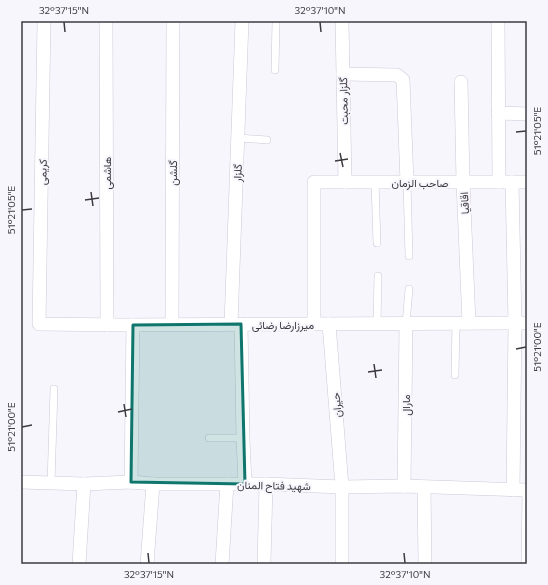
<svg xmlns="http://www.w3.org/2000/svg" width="548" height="585" font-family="Commissioner,Vazirmatn,sans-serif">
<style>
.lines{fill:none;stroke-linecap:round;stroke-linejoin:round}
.lane-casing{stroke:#cdc7d8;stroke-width:8}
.street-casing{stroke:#cdc7d8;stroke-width:14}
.lane{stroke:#fff;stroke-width:7}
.street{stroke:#fff;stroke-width:13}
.marked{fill:#0f766e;fill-opacity:0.2;stroke:#0f766e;stroke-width:3;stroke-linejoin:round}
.ticks{fill:none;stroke:#3d3b41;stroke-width:1.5}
.labels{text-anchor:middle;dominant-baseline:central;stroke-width:4;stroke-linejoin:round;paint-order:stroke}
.street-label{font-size:11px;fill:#3d3b41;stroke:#f8f6fd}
.neatline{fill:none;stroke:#3d3b41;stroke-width:1.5}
.ticks-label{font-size:10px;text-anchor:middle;fill:#3d3b41}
</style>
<rect width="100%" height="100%" fill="#f8f6fd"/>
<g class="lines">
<g class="lane-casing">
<g id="lane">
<path d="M275 70 276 21"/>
<path d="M238 138 267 140"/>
<path d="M375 182 377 243"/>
<path d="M407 182 409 256"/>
<path d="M377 324 378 276"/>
<path d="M406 324 409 289"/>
<path d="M455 375 456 323"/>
<path d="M209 438H243"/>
<path d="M51 483 54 389"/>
<path d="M525 564 526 490"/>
</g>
</g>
<g class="street-casing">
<g id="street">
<path d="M44 21 39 324 123 325 527 323"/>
<path d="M106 21 107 325"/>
<path d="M342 21 345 182"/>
<path d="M498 21 499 182"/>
<path d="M343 74 397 75 403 80 407 182"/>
<path d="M461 82 463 182 469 323"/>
<path d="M498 113 527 114"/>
<path d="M512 182 515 323 513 490"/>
<path d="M172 324 173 21"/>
<path d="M231 324 242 21"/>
<path d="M241 324 243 438 245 484"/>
<path d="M314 324V182H527"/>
<path d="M329 324 342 487V564"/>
<path d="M21 482 84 484 131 482 153 484H266L342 487 404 486 527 490"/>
<path d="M131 482 133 325"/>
<path d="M404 486 406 324"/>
<path d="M424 487 425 564"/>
<path d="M79 564 84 484"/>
<path d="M147 564 153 484"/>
<path d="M222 564 227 484"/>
<path d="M264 564 266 484"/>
</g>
</g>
<use href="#lane" class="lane"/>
<use href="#street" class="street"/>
</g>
<path class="marked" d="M241 324 245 484 131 482 133 325Z"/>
<path class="ticks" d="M64 22 65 32M320 22 321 32M516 132 526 131M340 153 343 167M335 161 348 159M91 192 93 206M85 200 99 198M22 210 32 209M516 349 526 347M374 364 376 378M368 372 382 370M124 404 126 417M118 412 132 409M22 427 32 425M148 553 149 563M404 553 405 563"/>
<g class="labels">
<g class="street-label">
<text transform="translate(343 101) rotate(-91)">گلزار محبت</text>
<text transform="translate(42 172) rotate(-89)">کریمی</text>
<text transform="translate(106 173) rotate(-90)">هاشمی</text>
<text transform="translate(172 173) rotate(-90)">گلشن</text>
<text transform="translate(237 173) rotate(-88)">گلزار</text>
<text x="420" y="182">صاحب الزمان</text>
<text transform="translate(464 203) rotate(-93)">اقاقیا</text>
<text x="283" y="324">میرزارضا رضائی</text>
<text transform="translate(336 405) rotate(-95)">حیران</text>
<text transform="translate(405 405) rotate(-90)">مارال</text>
<text transform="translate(274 485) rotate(1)">شهید فتاح المنان</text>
</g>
</g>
<rect width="548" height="585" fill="none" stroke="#f8f6fd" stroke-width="44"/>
<rect x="22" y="22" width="504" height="541" class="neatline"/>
<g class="ticks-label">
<text x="64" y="14">32°37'15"N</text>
<text x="320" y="14">32°37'10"N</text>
<text transform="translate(537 131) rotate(-90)" y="4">51°21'05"E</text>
<text transform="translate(11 210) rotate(-90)" y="4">51°21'05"E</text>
<text transform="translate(537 347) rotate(-90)" y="4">51°21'00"E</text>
<text transform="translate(11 427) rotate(-90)" y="4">51°21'00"E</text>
<text x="149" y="578">32°37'15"N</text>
<text x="405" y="578">32°37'10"N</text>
</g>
</svg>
